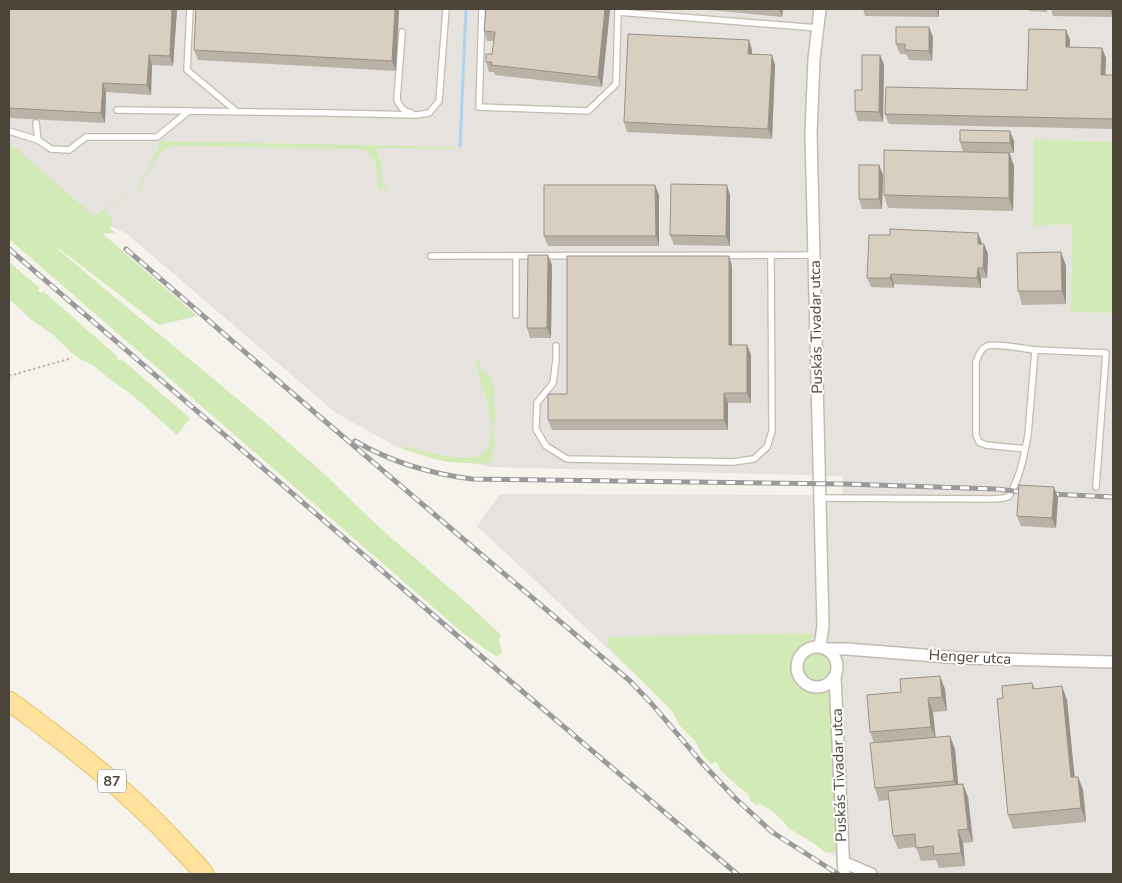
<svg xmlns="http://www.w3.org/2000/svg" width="1122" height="883" font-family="'Nunito Sans',sans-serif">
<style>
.industrial{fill:#e6e2dd}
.green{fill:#d2eab5}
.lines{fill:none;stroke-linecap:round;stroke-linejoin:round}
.stream{stroke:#a9d4f2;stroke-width:3}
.lane-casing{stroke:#c2bbae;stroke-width:8}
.street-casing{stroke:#c2bbae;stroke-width:14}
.primary-casing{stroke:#e6c16a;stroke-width:21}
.path{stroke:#c4b79f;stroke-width:2;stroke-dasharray:2.5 2.5;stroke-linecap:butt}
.lane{stroke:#fff;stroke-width:5.5}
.street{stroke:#fff;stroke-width:11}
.primary{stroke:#ffe39c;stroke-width:19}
.rail-casing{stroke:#9a9a9a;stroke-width:5}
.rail{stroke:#fff;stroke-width:3;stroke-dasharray:9;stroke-linecap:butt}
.wall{fill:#bab2a6}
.shaded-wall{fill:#979187}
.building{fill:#d8cfc1;stroke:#979187}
.labels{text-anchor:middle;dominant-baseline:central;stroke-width:4;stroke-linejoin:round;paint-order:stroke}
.shield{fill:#fff;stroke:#817c74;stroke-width:1}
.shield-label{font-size:14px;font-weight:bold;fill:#4b4439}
.street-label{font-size:15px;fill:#4b4439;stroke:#fff}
</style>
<rect width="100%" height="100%" fill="#f6f3ec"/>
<path class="industrial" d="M9 9H1113V142L1034 139 1033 226 1072 224 1071 312 1113 313V874H862L860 867 831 854 794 831 638 677 477 526 500 494 842 495 843 476 490 467 397 447 336 413 126 233 92 218 9 148Z"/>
<g class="green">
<path d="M1034 139 1113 142V313L1071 312 1072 224 1033 226Z"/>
<path d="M161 141 455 147 453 149 379 148 377 150C378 155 381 161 381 166 382 176 378 179 387 186L385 189H378C378 174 378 154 361 149L177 146C156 147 148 174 140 190L137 189 104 211 114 222 110 228 116 234 102 233 197 316 159 325 57 247 59 250C140 320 225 386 305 457 331 479 354 504 379 527 420 563 462 597 501 635L499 639 502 653 497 657 464 634 9 239V142L94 216 139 187Z"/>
<path d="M9 262 40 288 38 291 41 293 43 291 118 357 117 359 120 361 121 359 190 418 177 435 131 394 111 380 93 365 78 358 72 353 51 333 34 322 9 299Z"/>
<path d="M478 358 484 374 490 375 495 396 492 398 497 420 492 424 495 444 491 454 494 461 484 464 449 462 434 459 410 451H407L397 446C403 447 409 448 416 449 431 453 476 466 486 450 495 437 489 408 485 393 482 382 475 372 476 360Z"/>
<path d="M797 633 813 634C810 646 805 644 799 652 789 664 793 682 807 689 815 693 823 690 830 692L836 819 837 850 826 853 815 844 788 828 784 822 772 811 760 804 757 806 750 800 748 794 740 788 721 771 718 764 715 762 711 764 701 753 695 741 679 725 672 711 621 660 609 646 607 637Z"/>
<circle cx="817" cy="667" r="15"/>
</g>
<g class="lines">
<path class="stream" d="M460 146 466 9"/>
<g class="lane-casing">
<g id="lane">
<path d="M190 9 187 70 236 111"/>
<path d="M482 9 479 107 588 111 616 84 618 12 818 28"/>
<path d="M402 32 397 100C400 107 403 111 411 113"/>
<path d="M117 110 330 113 417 115 429 113 439 101 446 9"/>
<path d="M36 123 38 140 51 149 69 150 86 137H157L189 111"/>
<path d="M9 131 38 140"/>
<path d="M431 256 814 255"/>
<path d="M516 315V256"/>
<path d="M556 346V360L553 383 537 403 536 429 546 446 567 459 733 462 754 459 767 447 772 431 771 255"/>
<path d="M1035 350 1106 353 1096 487"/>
<path d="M820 498 993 499 1004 498 1009 496C1020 478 1024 456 1028 435L1035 350C1025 349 995 343 987 346 981 348 978 356 976 362V435L979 442 986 445 1025 449"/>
</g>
</g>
<g class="street-casing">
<g id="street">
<path d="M820 646 823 626 811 134 814 59 820 9"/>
<circle cx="817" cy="667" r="20"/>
<path d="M828 649H847L960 658 1113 662"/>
<path d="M835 676 844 874"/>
<path d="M843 862 871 874"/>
</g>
</g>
<g class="primary-casing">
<path id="primary" d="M9 701C68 744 126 789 176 843 185 853 196 863 204 874"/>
</g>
<g class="path">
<path d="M9 376 72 358"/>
<path d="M831 874 832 871"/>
</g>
<use href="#lane" class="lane"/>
<use href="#street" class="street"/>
<use href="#primary" class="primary"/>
<g class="rail-casing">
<g id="rail">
<path d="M9 249 482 657 737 874"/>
<path d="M126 249 313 411 630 681 651 703 702 763 735 798 772 832 838 874"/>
<path d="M355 441C391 462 432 474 472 479L844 484 997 489 1030 493 1113 497"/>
</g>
</g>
<use href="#rail" class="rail"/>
</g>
<g class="wall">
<path d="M9 9H177L173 66 152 65 151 95 106 92 105 123 9 118Z"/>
<path d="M196 9H399L396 71 198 60 194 50Z"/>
<path d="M610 9 602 87 495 75 494 72H489L486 62 492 54 494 41H487L484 31Z"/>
<path d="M700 9H783L782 17Z"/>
<path d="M863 9H939V17L865 16Z"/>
<path d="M1028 9H1047V12L1029 11Z"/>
<path d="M1051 9H1113V17L1053 16Z"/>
<path d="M1066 30 1070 40 1069 47 1102 48 1106 58 1105 75H1113V129L889 124 885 114 1027 90Z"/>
<path d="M933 37 932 61 909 60 906 54H900L896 44Z"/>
<path d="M752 50V54L775 65 772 139 627 132 624 122Z"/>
<path d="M880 55 884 65 883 122 858 121 855 111 862 90Z"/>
<path d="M1014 141V153H1010L1014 166 1013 211 888 208 884 195 963 152 960 142Z"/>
<path d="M879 165 883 175 882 209H862L859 199Z"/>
<path d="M655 185 659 195V246H548L544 236Z"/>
<path d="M730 195V246L674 245 670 235Z"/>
<path d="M982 243V244L988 254 987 278H981V288L894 284V288L871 287 867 278Z"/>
<path d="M1061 252 1066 266V304L1022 305 1018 291Z"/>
<path d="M552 265 551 338H530L527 328Z"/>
<path d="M732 266V345H747L751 355V403H728V430H552L548 420 567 394Z"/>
<path d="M1058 497 1056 528 1021 526 1017 516Z"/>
<path d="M1032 683 1035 689 1067 700 1074 777H1078L1083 790 1086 822 1013 829 1008 815 1003 698Z"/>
<path d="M945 689 947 711 933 712 935 738 955 749 958 785 968 797 973 842 963 843 965 866 939 868 936 860 921 861 916 847 898 849 893 836 889 800 879 801 875 788 874 743 870 732Z"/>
</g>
<g class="shaded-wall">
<path d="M172 9H177L173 66 170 56Z"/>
<path d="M395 9H399L396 71 392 61Z"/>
<path d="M605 9H610L602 87 598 77Z"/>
<path d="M779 9H783L782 17Z"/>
<path d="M936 9H939V17Z"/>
<path d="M1110 9H1113V17Z"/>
<path d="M929 27 933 37 932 61 929 51Z"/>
<path d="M1066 30 1070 40 1069 57 1066 47Z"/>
<path d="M749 40 752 50V63L748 54Z"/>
<path d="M1102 48 1106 58 1105 85 1101 75Z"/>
<path d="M149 55 152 65 151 95 147 85Z"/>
<path d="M772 55 775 65 772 139 768 129Z"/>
<path d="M880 55 884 65 883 122 879 112Z"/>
<path d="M103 83 106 92 105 123 101 113Z"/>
<path d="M1010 131 1014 141V153L1010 143Z"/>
<path d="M1009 153 1014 166 1013 211 1009 198Z"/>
<path d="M879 165 883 175 882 209 879 199Z"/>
<path d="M655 185 659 195V246L656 236Z"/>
<path d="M727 185 730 195V246L726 236Z"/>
<path d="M978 233 982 243V254L978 244Z"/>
<path d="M984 244 988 254 987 278 983 268Z"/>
<path d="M1061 252 1066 266V304L1062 291Z"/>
<path d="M548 255 552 265 551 338 547 328Z"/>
<path d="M729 256 732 266V355L729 345Z"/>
<path d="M978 268 981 278V288L977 278Z"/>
<path d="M891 274 894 284V288L890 278Z"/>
<path d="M747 345 751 355V403L747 393Z"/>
<path d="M724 393 728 403V430L724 420Z"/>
<path d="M1054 487 1058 497 1056 528 1052 518Z"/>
<path d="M940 676 945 689 947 711 942 697Z"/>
<path d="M1062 686 1067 700 1076 790 1071 777Z"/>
<path d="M928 698 933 712 936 740 931 727Z"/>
<path d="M950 736 955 749 959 794 954 781Z"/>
<path d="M1078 777 1083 790 1086 822 1081 808Z"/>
<path d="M963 784 968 797 973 842 968 829Z"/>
<path d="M958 830 963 843 965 866 961 853Z"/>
</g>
<g class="building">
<path d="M9 9H172L170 56 149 55 147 85 103 83 101 113 9 108Z"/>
<path d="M196 9H395L392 61 194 50Z"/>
<path d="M486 9H605L598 77 491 65 492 62H486V54H492L495 32 484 31Z"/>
<path d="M896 27H929V51L905 50V44H896Z"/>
<path d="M1029 29 1066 30V47L1102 48 1101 75H1113V119L885 114 886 87 1027 90Z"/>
<path d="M628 34 749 40 748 54 772 55 768 129 624 122Z"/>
<path d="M862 55H880L879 112 855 111V90H862Z"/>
<path d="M960 130 1010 131V143L960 142Z"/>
<path d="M884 150 1009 153V198L884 195Z"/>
<rect x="859" y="165" width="20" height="34"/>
<path d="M671 184 727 185 726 236 670 235Z"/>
<path d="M544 185H655L656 236H544Z"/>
<path d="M890 229 978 233V244H984L983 268H978L977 278 891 274 890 278H867L869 235H890Z"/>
<path d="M1061 252 1062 291H1018L1017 253Z"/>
<path d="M528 255H548L547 328H527Z"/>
<path d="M567 256H729V345H747V393H724V420H548V394H567Z"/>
<path d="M1019 485 1054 487 1052 518 1017 516Z"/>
<path d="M940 676 942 697 928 698 931 727 870 732 867 695 901 692 900 679Z"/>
<path d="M1032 683 1033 689 1062 686 1071 777H1078L1081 808 1008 815 997 699 1003 698 1002 686Z"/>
<path d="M950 736 954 781 875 788 870 743Z"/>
<path d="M963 784 968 829 958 830 961 853 934 855 933 846 916 848 915 834 893 836 888 791Z"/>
</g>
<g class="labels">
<rect class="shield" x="98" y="769.5" width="28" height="23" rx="4"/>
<g class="shield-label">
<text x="112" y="781">87</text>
</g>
<g class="street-label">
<text transform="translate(816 327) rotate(-91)">Puskás Tivadar utca</text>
<text transform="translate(970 657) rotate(3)">Henger utca</text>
<text transform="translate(839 775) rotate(-92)">Puskás Tivadar utca</text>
</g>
</g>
<rect width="1122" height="883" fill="none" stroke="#4b4439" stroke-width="20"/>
</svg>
